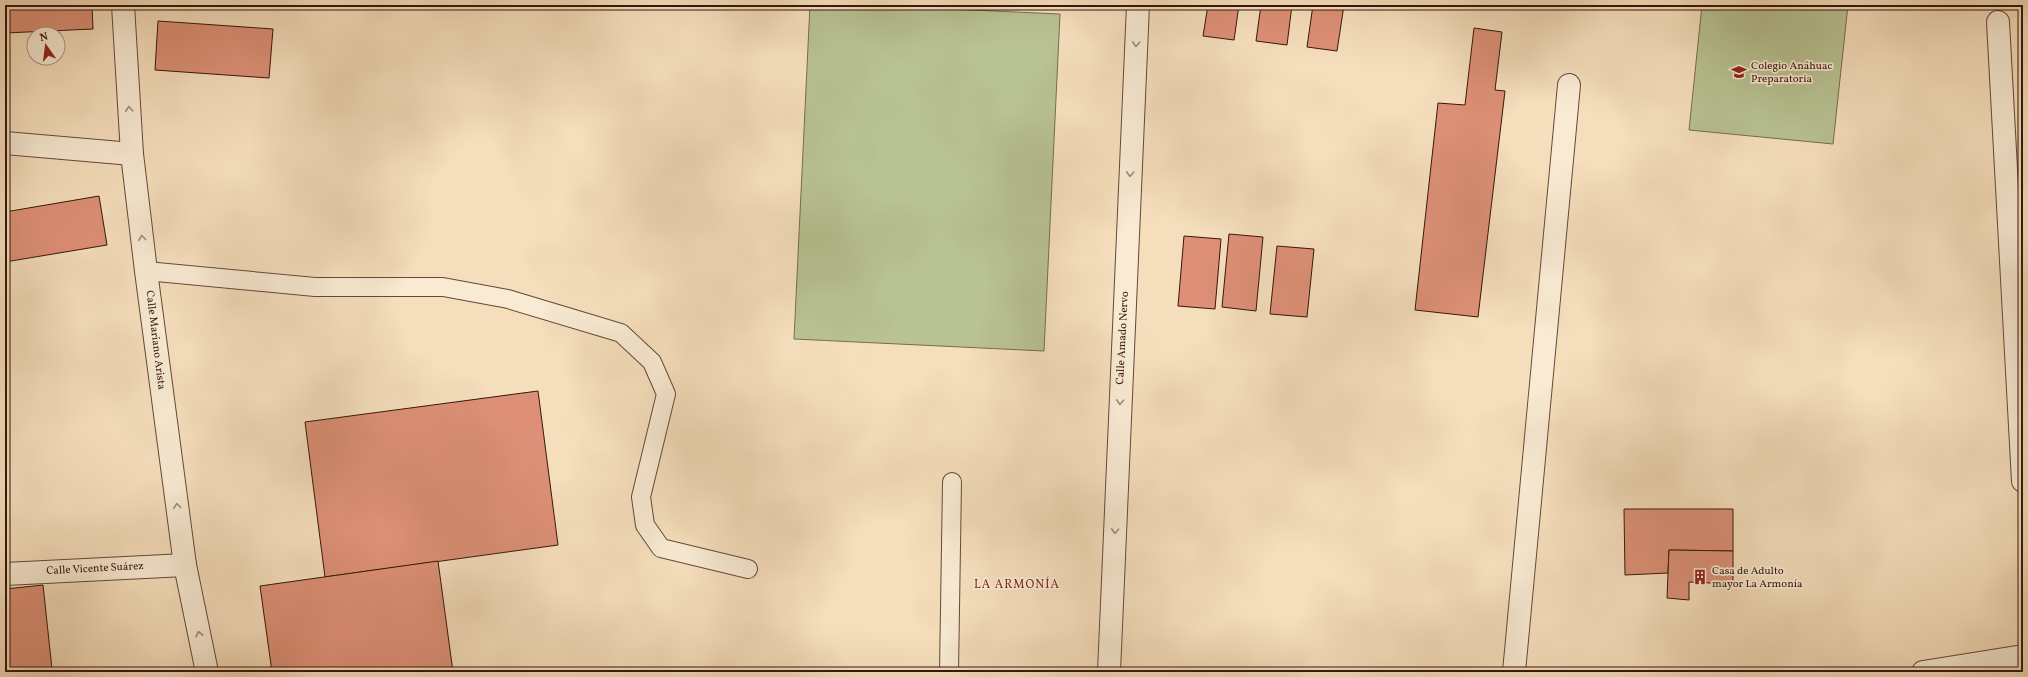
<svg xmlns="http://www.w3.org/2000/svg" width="2028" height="677" font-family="Vollkorn,serif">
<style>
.green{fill:#b8c293;stroke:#776c4e}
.building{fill:#dd9077;stroke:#361609}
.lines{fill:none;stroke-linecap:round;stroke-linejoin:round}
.service-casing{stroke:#664836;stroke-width:20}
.minor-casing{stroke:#664836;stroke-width:24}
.tertiary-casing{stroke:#664836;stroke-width:24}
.service{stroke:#f8ead3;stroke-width:18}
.minor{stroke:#f8ead3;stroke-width:22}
.tertiary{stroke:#f8ead3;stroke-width:22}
.oneway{stroke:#a18b78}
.labels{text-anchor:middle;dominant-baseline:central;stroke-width:3.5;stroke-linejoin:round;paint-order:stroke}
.poi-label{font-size:11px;fill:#361609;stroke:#f8ead3;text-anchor:start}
.street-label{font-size:11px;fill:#361609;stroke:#f8ead3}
.neighbourhood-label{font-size:12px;letter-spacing:1px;fill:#7a1f14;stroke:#f8ead3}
</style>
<rect width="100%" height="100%" fill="#f5debc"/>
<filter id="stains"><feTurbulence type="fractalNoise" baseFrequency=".005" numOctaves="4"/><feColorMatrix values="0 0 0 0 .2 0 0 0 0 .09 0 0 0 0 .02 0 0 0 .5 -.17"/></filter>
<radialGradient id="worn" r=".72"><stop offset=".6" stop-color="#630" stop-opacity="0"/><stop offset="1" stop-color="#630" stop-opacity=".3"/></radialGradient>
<g class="green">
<path d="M810 5H860L1060 14 1044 351 794 339Z"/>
<path d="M1702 5H1848L1833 144 1689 130Z"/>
</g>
<g class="building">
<path d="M5 5H92L93 29 5 33Z"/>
<path d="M1208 5H1239L1234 40 1203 36Z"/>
<path d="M1261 5H1292L1287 45 1256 41Z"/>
<path d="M1313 5H1344L1337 51 1307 47Z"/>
<path d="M158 21 273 29 269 78 155 70Z"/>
<path d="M1474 28 1502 32 1495 90 1505 91 1478 317 1415 310 1438 103 1465 105Z"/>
<path d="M99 196 107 245 5 262V212Z"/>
<path d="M1229 234 1263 237 1256 311 1222 307Z"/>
<path d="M1184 236 1221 239 1215 309 1178 306Z"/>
<path d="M1277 246 1314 249 1307 317 1270 314Z"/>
<path d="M538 391 558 545 325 577 305 422Z"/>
<path d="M1624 509H1733V551L1669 550 1668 573 1625 575Z"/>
<path d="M1669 550 1733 551V584L1689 582V600L1667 598Z"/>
<path d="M438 561 453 672H272L260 586Z"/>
<path d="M43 585 52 669 5 672V589Z"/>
</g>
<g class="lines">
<g class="service-casing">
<g id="service">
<path d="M146 271 315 287H443L508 299 621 333 652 362 666 394 641 497 645 525 661 548 748 569"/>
<path d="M949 672 952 482"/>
</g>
</g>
<g class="minor-casing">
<g id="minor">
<path d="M1998 22 2023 481"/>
<path d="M5 143 132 154"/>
<path d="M5 574 185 565"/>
<path d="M1514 672 1569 85"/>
<path d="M1923 672 2023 656"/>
</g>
</g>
<g class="tertiary-casing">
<g id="tertiary">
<path d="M123 5 132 154 146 271 185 565 207 672"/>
<path d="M1109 672 1138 5"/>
</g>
</g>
<use href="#service" class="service"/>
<use href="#minor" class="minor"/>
<use href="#tertiary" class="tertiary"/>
</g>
<defs><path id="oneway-chevron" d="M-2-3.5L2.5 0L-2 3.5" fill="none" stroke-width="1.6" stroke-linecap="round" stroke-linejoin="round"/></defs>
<g class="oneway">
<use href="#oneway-chevron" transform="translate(1136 44) rotate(93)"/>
<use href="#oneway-chevron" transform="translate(129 109) rotate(-93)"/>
<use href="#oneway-chevron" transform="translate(1130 174) rotate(93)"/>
<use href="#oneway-chevron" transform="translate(142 238) rotate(-97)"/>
<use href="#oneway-chevron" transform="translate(1120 402) rotate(93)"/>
<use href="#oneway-chevron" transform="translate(177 506) rotate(-97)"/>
<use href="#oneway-chevron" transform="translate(1115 531) rotate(93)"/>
<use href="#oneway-chevron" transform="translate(199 634) rotate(-102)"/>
</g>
<defs>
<g id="school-bare" transform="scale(1.2)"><path d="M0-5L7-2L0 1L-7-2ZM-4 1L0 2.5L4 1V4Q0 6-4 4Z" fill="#8f2418" stroke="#f8ead3" stroke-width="2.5" paint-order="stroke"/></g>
<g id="building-bare" transform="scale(1.2)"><path d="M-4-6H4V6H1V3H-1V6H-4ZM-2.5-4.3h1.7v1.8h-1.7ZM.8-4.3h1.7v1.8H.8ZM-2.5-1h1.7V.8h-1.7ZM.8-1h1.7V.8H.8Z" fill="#8f2418" stroke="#f8ead3" stroke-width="2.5" paint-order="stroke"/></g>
</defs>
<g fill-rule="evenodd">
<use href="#school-bare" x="1739" y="72"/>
<use href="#building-bare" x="1700" y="577"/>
</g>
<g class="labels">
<g class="poi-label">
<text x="1751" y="66">Colegio Anáhuac<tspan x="1751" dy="13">Preparatoria</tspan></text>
<text x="1712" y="571">Casa de Adulto<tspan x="1712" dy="13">mayor La Armonía</tspan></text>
</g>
<g class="street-label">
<text transform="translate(1123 338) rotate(-87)">Calle Amado Nervo</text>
<text transform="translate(155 340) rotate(83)">Calle Mariano Arista</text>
<text transform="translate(95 569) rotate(-3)">Calle Vicente Suárez</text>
</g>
<g class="neighbourhood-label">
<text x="1017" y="585">LA ARMONÍA</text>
</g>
</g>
<rect width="2028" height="677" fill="none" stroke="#f5debc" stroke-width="20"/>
<rect x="6" y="6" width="2016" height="665" fill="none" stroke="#361609" stroke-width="2"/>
<rect x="10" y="10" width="2008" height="657" fill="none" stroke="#361609"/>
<g transform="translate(46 46) rotate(346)"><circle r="19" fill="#f8ead3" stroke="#aa9582"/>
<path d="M0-3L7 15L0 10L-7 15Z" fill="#8f2418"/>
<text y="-6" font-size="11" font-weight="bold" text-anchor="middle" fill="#361609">N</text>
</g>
<rect width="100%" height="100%" filter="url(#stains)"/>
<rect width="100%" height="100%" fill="url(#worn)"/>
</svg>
